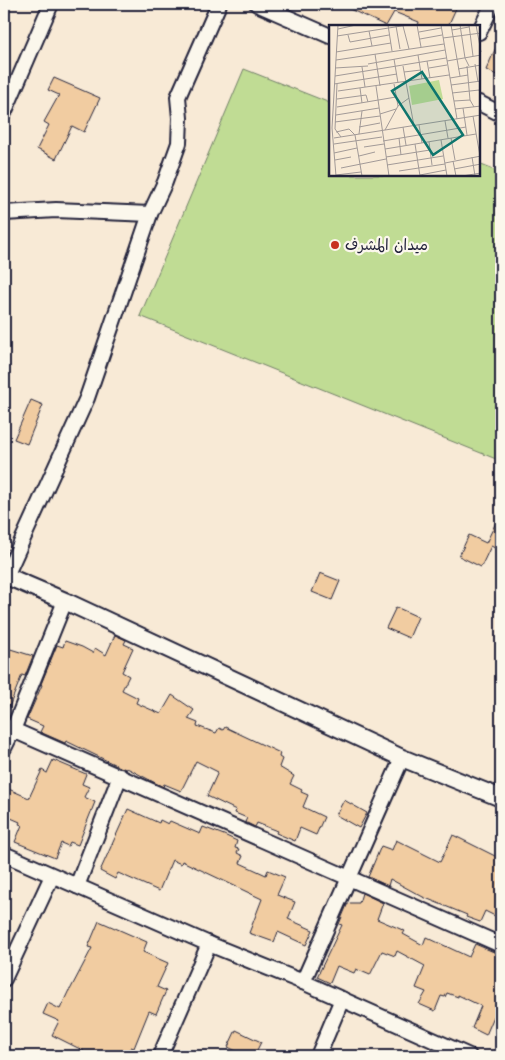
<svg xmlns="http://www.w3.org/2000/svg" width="505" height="1060" font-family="'Shantell Sans','Playpen Sans Arabic',sans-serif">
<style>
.green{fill:#c0dc94;stroke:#717f68}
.building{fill:#f1cca1;stroke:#22223b}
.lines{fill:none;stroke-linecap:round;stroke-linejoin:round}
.minor-casing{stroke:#22223b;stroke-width:18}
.tertiary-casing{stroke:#22223b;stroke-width:20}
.minor{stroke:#fbf7ec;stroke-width:14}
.tertiary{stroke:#fbf7ec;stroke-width:16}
.poi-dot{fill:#c8321e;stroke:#fbf7ec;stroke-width:2}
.labels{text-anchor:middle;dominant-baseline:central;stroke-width:4.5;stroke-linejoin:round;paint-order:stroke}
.poi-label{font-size:15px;fill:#22223b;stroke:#fbf7ec;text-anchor:start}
.inset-road{fill:none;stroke:#a29a98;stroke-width:1}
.view{fill:#0f766e;fill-opacity:0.15;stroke:#0f766e;stroke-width:2.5}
.inset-edge{fill:none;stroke:#22223b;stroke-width:2.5}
</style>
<rect width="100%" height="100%" fill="#f8ead6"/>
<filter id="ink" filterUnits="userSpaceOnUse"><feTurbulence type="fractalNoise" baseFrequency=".02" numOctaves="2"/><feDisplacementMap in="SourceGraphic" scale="10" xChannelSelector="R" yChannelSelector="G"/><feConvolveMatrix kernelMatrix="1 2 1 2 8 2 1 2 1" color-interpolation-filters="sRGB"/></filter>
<g filter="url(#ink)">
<path class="green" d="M244 69 330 103V175H479V164L501 173V461L140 316Z"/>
<g class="building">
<path d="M339 4H458L448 26H418L419 22 394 12 386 26Z"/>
<path d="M501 36V77L486 70Z"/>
<path d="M54 78 100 98 84 132 72 126 56 159 37 149 49 125 44 122 59 95 48 90Z"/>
<path d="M31 400 43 405 27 444 14 439Z"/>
<path d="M501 512V551L491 546 481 567 459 556 469 535 486 543Z"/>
<path d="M320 573 340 581 332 600 312 592Z"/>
<path d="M396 607 418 617 409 638 386 628Z"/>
<path d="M115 635 126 640 124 644 133 648 122 672 129 676 122 690 138 698 136 703 161 714 172 695 194 710 188 719 198 723 197 726 216 733 219 728 223 730 225 727 280 753 279 757 282 759 279 767 294 776 290 784 302 790 301 792 308 795 303 807 324 817 316 835 300 828 295 841 276 833 277 831 257 823 255 827 245 822 247 818 235 813 236 810 207 796 218 772 196 761 181 791 164 784 163 787 127 768 126 770 120 767 66 741 65 743 40 732 43 726 27 719 42 685 41 684 57 645 63 647 65 641 82 647 93 653 95 648 106 655Z"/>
<path d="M4 647 33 656 25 676 22 675 5 717Z"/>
<path d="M53 760 86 774 82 784 89 787 84 797 95 802 78 845 70 842 68 846 61 843 55 858 15 842 22 825 19 824 20 822 4 815V787L29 798 42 770 47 773Z"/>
<path d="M344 800 367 813 359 828 336 815Z"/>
<path d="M128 809 159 823 160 820 168 824 170 821 200 834 203 827 224 835 237 841 235 848 239 849 237 853 243 856 240 863 266 875 268 870 285 877 277 895 295 902 288 919 313 930 306 945 278 932 274 942 249 933 262 899 182 861 181 864 172 860 159 891 118 873 115 879 100 871Z"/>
<path d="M453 835 501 859V919L485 911 480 922 466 917 467 915 423 897 390 879 388 886 368 877 381 846 392 850 396 840 440 862Z"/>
<path d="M362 893 383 903 377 919 405 931 403 934 423 945 426 937 469 957 475 944 501 955V1000L486 1035 472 1028 481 1006 458 995V997L447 993 445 997 441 996 435 1011 419 1004 426 992 416 988 425 966 397 951 395 956 382 951 370 975 356 969 354 973 337 966 330 983 317 977 342 925 339 924 347 905 350 903H359Z"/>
<path d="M99 921 147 942 143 952 168 963 157 987 166 991 156 1014 149 1011 134 1048 131 1047 127 1056H81L84 1051 52 1035 59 1021 43 1014 48 1003 60 1009 69 990H70L92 948 88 947Z"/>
<path d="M236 1030 261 1042 254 1056H246L228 1047Z"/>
</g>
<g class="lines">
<g class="minor-casing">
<g id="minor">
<path d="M257 4 330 36"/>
<path d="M479 32 493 4"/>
<path d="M479 103 501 114"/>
<path d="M4 113 51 4"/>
<path d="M4 213 56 210 150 214"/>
<path d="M6 576 87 398 150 214 165 182 179 143 180 118 178 97 219 4"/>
<path d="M4 726 501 945"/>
<path d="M4 748 13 730 65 601"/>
<path d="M4 854 209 944 303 982 469 1056"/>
<path d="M77 886 120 776"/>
<path d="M4 979 52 876"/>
<path d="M303 982 402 758"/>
<path d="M160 1056 209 944"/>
<path d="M318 1056 342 999"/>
</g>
</g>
<g class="tertiary-casing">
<path id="tertiary" d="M4 575 65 601 402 758 501 798"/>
</g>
<use href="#minor" class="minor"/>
<use href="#tertiary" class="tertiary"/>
</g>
</g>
<circle class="poi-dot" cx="335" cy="245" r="5"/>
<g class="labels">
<g class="poi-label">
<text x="345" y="245">ميدان المشرف</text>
</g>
</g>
<g transform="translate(329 25)">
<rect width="151" height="151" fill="#f8ead6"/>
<path d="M110 55 114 74 83 80 80 61Z" fill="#c0dc94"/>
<path class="inset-road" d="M59 0 63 26M88 0 92 22M112 0 128 94M122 0 131 51M131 0 136 33 140 41M140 0 144 31M147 0 152 27M67 1 71 24M74 1 80 24M9 4 27 0M123 5 140 2M40 6 43 21M90 7 112 3M19 10 21 17 60 10M8 11 79 0M114 13 152 8M91 14 113 10M7 27 62 18M46 29 51 61M89 30 93 54M65 34 69 58M7 35 115 19M98 36 101 53M118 36 152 30M39 39 116 25M146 39 149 57M74 41 85 101M138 41 141 75 145 82M33 42 36 62M6 43 39 41M100 43 118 40M129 44 152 40M75 47 92 45M6 51 117 33M121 53 139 50M5 59 68 49M8 59 6 104 12 112M65 59 69 81M122 60 152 56M47 61 60 151M31 63 33 78M9 66 120 50M123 68 150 65 152 70M8 74 37 70 39 77M125 76 141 75M8 82 67 72M134 83 138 110M126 84 152 81M51 89 67 84M7 90 50 83M144 91 151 131M116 96 119 113M6 97 51 91M90 100 93 118M30 102 51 98M74 102 77 120M56 105 69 81 80 73M7 107 20 104 26 110 33 151M30 109 33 86M5 113 152 90M70 113 72 130M122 113 126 135M112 115 118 151M54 116 137 102M100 117 103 140M5 119 53 112M86 119 91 151M35 122 55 119M56 124 147 109M5 128 28 123M30 131 46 127M57 132 101 125M143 132 146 151M6 135 22 132M124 136 127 151M116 138 152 131M58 140 114 131M12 143 57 134M125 144 152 139M70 146 116 139M7 150 32 147M91 150 117 145M7 151 3 103 9 0M133 151 152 148"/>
<path class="view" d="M93 47 134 110 104 130 63 66Z"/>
<rect width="151" height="151" class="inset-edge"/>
</g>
<rect width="505" height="1060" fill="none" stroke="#fbf7ec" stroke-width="20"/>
<rect x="10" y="10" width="485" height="1040" fill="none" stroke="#22223b" stroke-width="2" filter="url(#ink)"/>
</svg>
